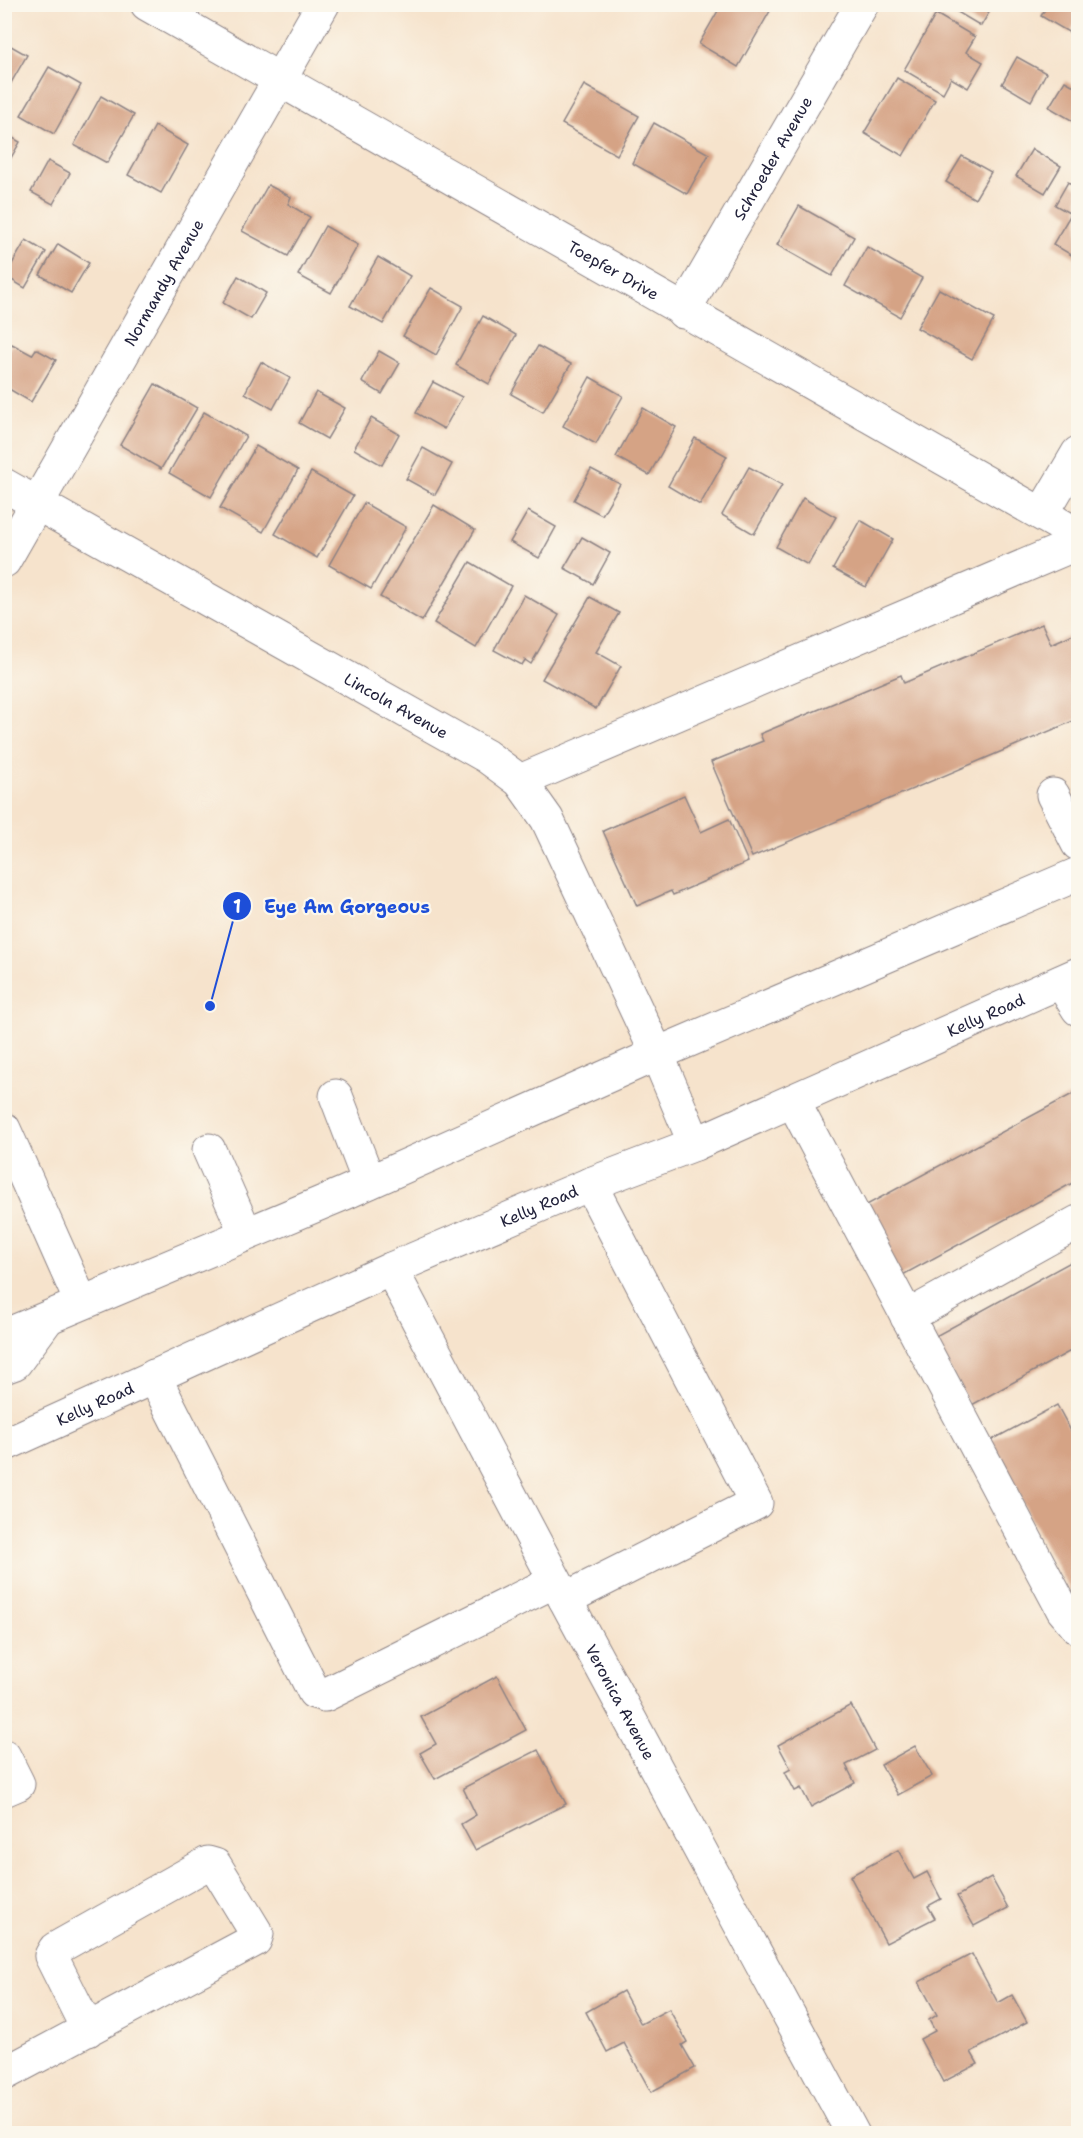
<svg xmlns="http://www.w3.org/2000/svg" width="1083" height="2138" viewBox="0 0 1083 2138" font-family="'Shantell Sans',sans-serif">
	<rect width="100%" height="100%" fill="#fbf7ec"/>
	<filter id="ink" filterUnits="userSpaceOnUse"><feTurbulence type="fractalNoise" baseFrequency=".0167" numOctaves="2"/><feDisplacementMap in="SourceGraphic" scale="12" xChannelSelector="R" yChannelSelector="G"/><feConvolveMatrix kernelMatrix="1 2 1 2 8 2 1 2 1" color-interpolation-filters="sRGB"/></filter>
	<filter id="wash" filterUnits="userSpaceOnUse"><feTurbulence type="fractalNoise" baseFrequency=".008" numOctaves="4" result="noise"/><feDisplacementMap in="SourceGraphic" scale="24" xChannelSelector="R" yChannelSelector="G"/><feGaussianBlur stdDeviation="1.35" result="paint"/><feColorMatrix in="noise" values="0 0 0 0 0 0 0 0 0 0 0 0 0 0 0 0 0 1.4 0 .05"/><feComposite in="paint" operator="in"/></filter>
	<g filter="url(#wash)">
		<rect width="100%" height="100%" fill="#f6e3cc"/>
		<g id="blocks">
			<g fill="#d5a385">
				<polygon points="722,4 759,4 770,11 738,67 699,44"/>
				<polygon points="944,4 994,4 981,26"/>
				<polygon points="1048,4 1078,4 1078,19 1070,33 1041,16"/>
				<polygon points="936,14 975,37 966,52 983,62 968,88 951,78 943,93 904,70"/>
				<polygon points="4,42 27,55 4,95"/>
				<polygon points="1017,57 1046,73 1031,101 1002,84"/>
				<polygon points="49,67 81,85 54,134 21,115"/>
				<polygon points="897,78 935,100 903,156 864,133"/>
				<polygon points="1065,81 1078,88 1078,124 1049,107"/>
				<polygon points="584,85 639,116 617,155 562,124"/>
				<polygon points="101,96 134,115 107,163 74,145"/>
				<polygon points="654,123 709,154 687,194 632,163"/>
				<polygon points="155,126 188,145 161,193 128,175"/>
				<polygon points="4,133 20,142 4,170"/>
				<polygon points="1032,149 1061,166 1045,193 1016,176"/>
				<polygon points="962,156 991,172 975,199 946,182"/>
				<polygon points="48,161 70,173 53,204 31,192"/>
				<polygon points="1068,182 1078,188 1078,259 1053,244 1071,214 1055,205"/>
				<polygon points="268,185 291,197 288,204 310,217 288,256 242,231"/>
				<polygon points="799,206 854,237 832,276 777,245"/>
				<polygon points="325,226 358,245 331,293 298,275"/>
				<polygon points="26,240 46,252 25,288 5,276"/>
				<polygon points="58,244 89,263 71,293 40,275"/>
				<polygon points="867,247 922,278 900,317 845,286"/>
				<polygon points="378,257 410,276 383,324 350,306"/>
				<polygon points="238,276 266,293 251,319 223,303"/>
				<polygon points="431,288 463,306 436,355 403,336"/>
				<polygon points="939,289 994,319 972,359 917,328"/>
				<polygon points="483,316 516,335 489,384 456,365"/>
				<polygon points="12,344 32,355 36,349 56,360 31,402 4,386 4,357"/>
				<polygon points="538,346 571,364 543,412 511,394"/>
				<polygon points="379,351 400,363 382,394 362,382"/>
				<polygon points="261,362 290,378 273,409 245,393"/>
				<polygon points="590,377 623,396 596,444 563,426"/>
				<polygon points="433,382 462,397 444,429 416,413"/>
				<polygon points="155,384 197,408 161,469 120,445"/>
				<polygon points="316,392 345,408 327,439 299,423"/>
				<polygon points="643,408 676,427 649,475 616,457"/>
				<polygon points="204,412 246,436 211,497 169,473"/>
				<polygon points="371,418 399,434 382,465 354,449"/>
				<polygon points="695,438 727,456 700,505 668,486"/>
				<polygon points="256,446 298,470 263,532 220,508"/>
				<polygon points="423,448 452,464 435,495 406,479"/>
				<polygon points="749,467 782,485 754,534 722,515"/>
				<polygon points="591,469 620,484 602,515 574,500"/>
				<polygon points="311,472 353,496 317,558 275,534"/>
				<polygon points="803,498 836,517 808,565 776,547"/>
				<polygon points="364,503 406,527 371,589 329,565"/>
				<polygon points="434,505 475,530 422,621 380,597"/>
				<polygon points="528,511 556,527 539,558 510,542"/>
				<polygon points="860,520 893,539 866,587 833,569"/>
				<polygon points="582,537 610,553 593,584 564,568"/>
				<polygon points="470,562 511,586 476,648 434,623"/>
				<polygon points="524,595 559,615 531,664 525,660 522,665 494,650"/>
				<polygon points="590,597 619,613 596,652 621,666 596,709 542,679"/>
				<polygon points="1042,624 1051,644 1078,632 1078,719 752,857 711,762 763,741 760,734 901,675 904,683"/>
				<polygon points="684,795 701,832 729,819 748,862 673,895 671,891 637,906 603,831"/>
				<polygon points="1078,1091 1078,1180 899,1277 861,1208"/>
				<polygon points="1078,1258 1078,1347 970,1406 932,1338"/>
				<polygon points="1057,1405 1078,1444 1078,1606 990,1441"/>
				<polygon points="497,1676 526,1730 435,1779 420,1753 436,1744 421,1717"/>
				<polygon points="851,1705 875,1750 846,1765 855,1783 811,1807 801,1788 795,1791 785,1772 791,1769 778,1745"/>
				<polygon points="915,1746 932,1776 898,1795 881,1765"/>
				<polygon points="538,1750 566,1804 475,1850 461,1824 476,1815 463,1788"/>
				<polygon points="898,1850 914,1879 927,1872 941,1899 928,1906 935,1918 886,1943 850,1876"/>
				<polygon points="991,1877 1008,1908 974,1926 957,1896"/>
				<polygon points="972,1954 998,2003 1012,1995 1027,2022 971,2052 978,2064 943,2082 920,2039 935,2031 929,2020 937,2015 919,1982"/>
				<polygon points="623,1991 641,2024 669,2009 687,2042 682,2045 695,2068 651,2092 624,2043 607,2052 586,2012"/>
			</g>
		</g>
	</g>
	<g filter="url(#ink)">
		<use href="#blocks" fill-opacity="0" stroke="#8c8284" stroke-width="1.5"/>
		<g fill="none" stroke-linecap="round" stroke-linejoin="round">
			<g stroke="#8c8284" stroke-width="35">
				<g id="minor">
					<path id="s1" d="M147,4L1078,535"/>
					<path id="s2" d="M683,312L862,4"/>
					<path id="s3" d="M4,485L486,756L520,781L547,819L657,1054L695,1144"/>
					<polyline points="1042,514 1078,453"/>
					<path id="s4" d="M4,561L323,4"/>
					<polyline points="520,781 1078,543"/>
					<polyline points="1053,795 1078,844"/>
					<polyline points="1061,982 1078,1009"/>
					<polyline points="336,1096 369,1182"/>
					<polyline points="793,1101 1063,1610 1078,1628"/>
					<polyline points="4,1129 81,1302"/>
					<polyline points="209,1150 246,1234"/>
					<path id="s5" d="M391,1269L565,1599L853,2134"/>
					<polyline points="907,1317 1078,1222"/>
					<polyline points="4,1336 345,1193 657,1054 1078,874"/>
					<polyline points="4,1367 15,1363 48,1318"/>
					<polyline points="154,1376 314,1692 325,1695 555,1581"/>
					<path id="s6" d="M4,1445L391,1269L590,1184L695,1144L1078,974"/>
					<polyline points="565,1599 756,1503 590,1184"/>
					<polyline points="4,1756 18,1784 4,1790"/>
					<polyline points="4,2074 255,1940 257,1934 215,1865 208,1863 55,1949 51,1956 88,2030"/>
				</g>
			</g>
			<use href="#minor" stroke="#fff" stroke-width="33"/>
		</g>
	</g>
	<g text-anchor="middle" stroke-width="4.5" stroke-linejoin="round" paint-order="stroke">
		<g font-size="16" fill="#22223b" stroke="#fbf7ec">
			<text dy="6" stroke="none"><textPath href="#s2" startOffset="178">Schroeder Avenue</textPath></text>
			<text dy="6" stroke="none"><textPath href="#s1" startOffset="537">Toepfer Drive</textPath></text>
			<text dy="6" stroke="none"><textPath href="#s4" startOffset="321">Normandy Avenue</textPath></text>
			<text dy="6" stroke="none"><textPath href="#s3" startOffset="450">Lincoln Avenue</textPath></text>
			<text dy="6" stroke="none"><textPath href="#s6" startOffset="1072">Kelly Road</textPath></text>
			<text dy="6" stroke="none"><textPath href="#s6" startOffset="586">Kelly Road</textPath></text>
			<text dy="6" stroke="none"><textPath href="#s6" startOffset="100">Kelly Road</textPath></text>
			<text dy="6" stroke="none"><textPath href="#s5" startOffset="490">Veronica Avenue</textPath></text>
		</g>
	</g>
	<path fill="none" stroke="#1d4ed8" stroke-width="2" d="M210 1006L237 906"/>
	<g fill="#1d4ed8" stroke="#fbf7ec" stroke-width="2">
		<circle cx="210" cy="1006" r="6"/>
		<circle cx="237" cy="906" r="15"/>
	</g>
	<g font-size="18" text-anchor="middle" font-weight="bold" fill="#fff">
		<text x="237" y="913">1</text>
	</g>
	<g font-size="18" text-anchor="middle" font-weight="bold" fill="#1d4ed8" stroke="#fbf7ec" stroke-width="4.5" stroke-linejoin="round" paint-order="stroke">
		<text x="347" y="913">Eye Am Gorgeous</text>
	</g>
	<rect width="1083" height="2138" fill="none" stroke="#fbf7ec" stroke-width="24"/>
</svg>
